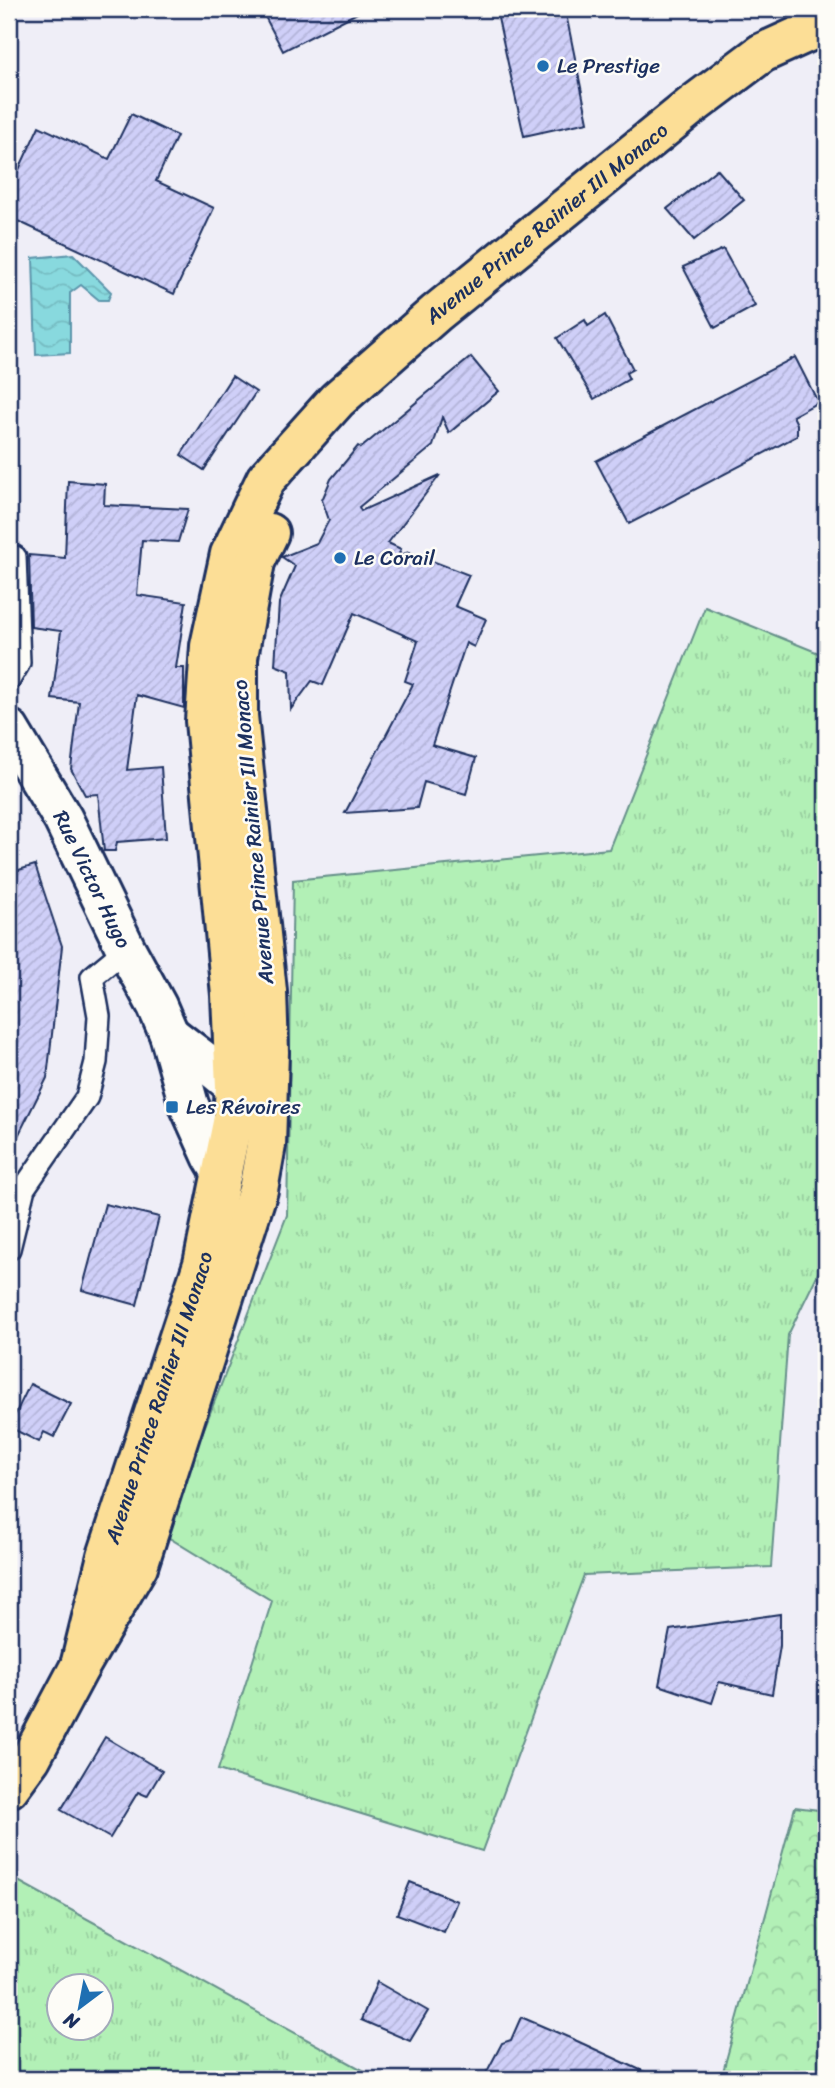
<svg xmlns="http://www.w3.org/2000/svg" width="835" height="2088" viewBox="0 0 835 2088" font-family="Sriracha,sans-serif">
	<defs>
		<pattern id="forest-crowns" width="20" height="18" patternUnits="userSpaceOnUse" patternTransform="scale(1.75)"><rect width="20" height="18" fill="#b2f0b6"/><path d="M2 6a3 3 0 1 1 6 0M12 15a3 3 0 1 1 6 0" fill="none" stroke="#98ce9f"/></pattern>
		<pattern id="park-tufts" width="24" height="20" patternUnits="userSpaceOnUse" patternTransform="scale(1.75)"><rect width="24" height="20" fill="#b2f0b6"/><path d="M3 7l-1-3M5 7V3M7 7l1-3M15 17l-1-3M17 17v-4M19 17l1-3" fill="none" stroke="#98ce9f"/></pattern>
		<pattern id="water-waves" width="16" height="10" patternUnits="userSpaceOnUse" patternTransform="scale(1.75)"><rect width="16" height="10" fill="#88d9de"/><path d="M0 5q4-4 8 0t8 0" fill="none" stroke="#75bbc1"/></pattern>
		<pattern id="building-hatch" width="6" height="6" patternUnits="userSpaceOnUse" patternTransform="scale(1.75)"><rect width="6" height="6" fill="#cfcff8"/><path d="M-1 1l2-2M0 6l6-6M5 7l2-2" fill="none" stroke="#b1b2d7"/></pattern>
	</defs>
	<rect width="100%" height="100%" fill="#efeef7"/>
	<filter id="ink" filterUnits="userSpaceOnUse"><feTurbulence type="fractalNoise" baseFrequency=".0143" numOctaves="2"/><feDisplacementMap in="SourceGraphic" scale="14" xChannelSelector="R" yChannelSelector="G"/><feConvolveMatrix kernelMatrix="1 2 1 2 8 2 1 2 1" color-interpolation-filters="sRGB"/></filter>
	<g filter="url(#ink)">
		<polygon fill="url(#forest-crowns)" stroke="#66908a" stroke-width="2" points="795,1807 826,1811 826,2079 721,2079"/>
		<g fill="url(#park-tufts)" stroke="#66908a" stroke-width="2" fill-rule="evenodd">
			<polygon points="705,607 826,656 826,1257 788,1335 771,1567 584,1575 482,1851 218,1770 272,1601 163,1534 287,1215 293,880 609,849"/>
			<path d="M9,1876L379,2079H9ZM60,1986H102V2028H60Z"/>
		</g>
		<polygon fill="url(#water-waves)" stroke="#5c95ab" stroke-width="2" points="73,254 111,292 108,300 99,300 81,285 70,293 70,353 36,355 33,258"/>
		<g fill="url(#building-hatch)" stroke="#1b2f5e" stroke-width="2">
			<polygon points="261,9 365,9 283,51"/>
			<polygon points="496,9 565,9 588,122 524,136"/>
			<polygon points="131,114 177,136 156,181 214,208 174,294 9,217 9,191 39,126 109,159"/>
			<polygon points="717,169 744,200 694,240 667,209"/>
			<polygon points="723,249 755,306 715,328 683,267"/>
			<polygon points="605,315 633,369 626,373 629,379 594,399 557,338 585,320 588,326"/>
			<polygon points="471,357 499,391 449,433 442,417 433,446 359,507 361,511 440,475 388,543 401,549 398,556 409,552 469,575 455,606 486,619 474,647 466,643 432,745 476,758 466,794 424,782 417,808 345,813 413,684 405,681 418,641 354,613 323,685 312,681 291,709 290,671 275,665 279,603 295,566 282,557 317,543 329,520 322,500 331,479 358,446 361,448"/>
			<polygon points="795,357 818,402 793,416 797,424 797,436 629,524 596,461"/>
			<polygon points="232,376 256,392 204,470 181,455"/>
			<polygon points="68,481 105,484 104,505 188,509 178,542 142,540 137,595 186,602 176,668 184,668 184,708 137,695 127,770 161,767 166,838 117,842 115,851 104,851 98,794 85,795 71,769 79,702 52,699 61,631 31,627 29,555 65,558"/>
			<polygon points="35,865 62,946 47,1078 9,1154 9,986 13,946 9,932 9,873"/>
			<polygon points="105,1204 159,1217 137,1305 82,1290"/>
			<polygon points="30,1384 71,1404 54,1437 44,1432 39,1442 9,1427"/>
			<polygon points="780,1614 780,1646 772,1694 719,1682 712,1703 659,1685 670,1630"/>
			<polygon points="105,1737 162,1771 147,1796 138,1792 110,1838 61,1810"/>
			<polygon points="410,1882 457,1901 444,1932 397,1914"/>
			<polygon points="377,1982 428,2011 410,2041 361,2020"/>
			<polygon points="521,2017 577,2041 660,2079 483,2079 502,2043 511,2040"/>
		</g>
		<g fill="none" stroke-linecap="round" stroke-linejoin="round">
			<g stroke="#1b2f5e" stroke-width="26">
				<g id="service">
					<polyline points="9,680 19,663 15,557"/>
					<polyline points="9,1249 24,1188 87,1097 96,1062 99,1016 92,977 126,949"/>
				</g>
			</g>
			<g stroke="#1b2f5e" stroke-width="44">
				<g id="minor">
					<path id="s1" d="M9,729L63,819L126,949L157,1006L169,1034L189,1105L212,1156L222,1173"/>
					<path d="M169,1034C187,1049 243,1087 250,1106"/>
				</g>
			</g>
			<g stroke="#1b2f5e" stroke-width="44">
				<g id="primary">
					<path id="s2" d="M80,1666L107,1556L203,1264L233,1118L235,1087L231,995L205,721L210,646L230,554L266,479L337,400L436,313L690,107L762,53L826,24"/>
					<polyline points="9,1788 31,1758 80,1666 138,1566 258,1190 266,1145 269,1052 267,991 238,716 238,657 255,562 269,533"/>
				</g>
			</g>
			<use href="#service" stroke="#fdfcf7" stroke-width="21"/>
			<use href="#minor" stroke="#fdfcf7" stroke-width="38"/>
			<use href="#primary" stroke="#fcde96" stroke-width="38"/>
		</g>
	</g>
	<g fill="#1f6fb2" stroke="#fdfcf7" stroke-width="2.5">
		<circle cx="543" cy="66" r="7"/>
		<circle cx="340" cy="558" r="7"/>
		<rect x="165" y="1100" width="14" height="14" rx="3.5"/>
	</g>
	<g text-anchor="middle" stroke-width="5" stroke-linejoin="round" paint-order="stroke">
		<g font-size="21" fill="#1b2f5e" stroke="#fdfcf7" text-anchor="start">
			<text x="557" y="73">Le Prestige</text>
			<text x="354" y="565">Le Corail</text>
			<text x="186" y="1114">Les Révoires</text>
		</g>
		<g font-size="21" fill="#1b2f5e" stroke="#fdfcf7">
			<text dy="7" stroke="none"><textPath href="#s2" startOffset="1601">Avenue Prince Rainier III Monaco</textPath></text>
			<text transform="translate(253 832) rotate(-95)" y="7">Avenue Prince Rainier III Monaco</text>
			<text dy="7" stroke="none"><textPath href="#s1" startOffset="172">Rue Victor Hugo</textPath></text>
			<text dy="7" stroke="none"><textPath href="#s2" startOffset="280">Avenue Prince Rainier III Monaco</textPath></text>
		</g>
	</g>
	<rect width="835" height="2088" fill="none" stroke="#fdfcf7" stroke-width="35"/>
	<rect x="18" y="18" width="800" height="2053" fill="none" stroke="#1b2f5e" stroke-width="2.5" filter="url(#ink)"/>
	<g transform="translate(80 2007) rotate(212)"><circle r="33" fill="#fdfcf7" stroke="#a3aaba" stroke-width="2"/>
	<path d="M0-5L12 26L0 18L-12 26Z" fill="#1f6fb2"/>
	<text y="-10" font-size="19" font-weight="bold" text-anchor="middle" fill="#1b2f5e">N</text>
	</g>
</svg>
